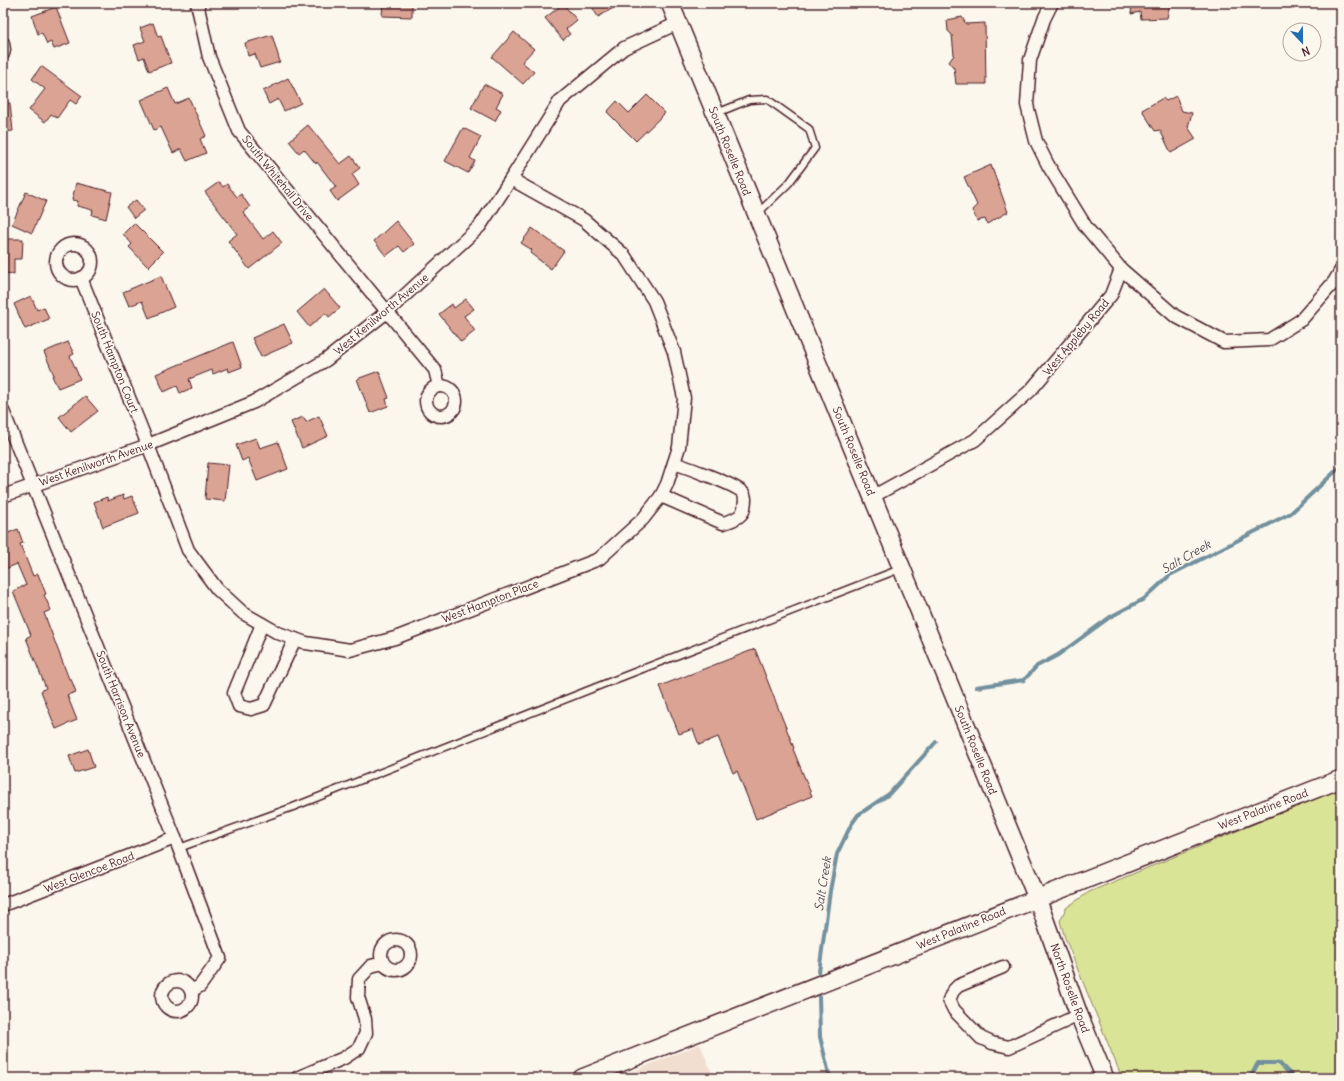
<svg xmlns="http://www.w3.org/2000/svg" width="1344" height="1081" viewBox="0 0 1344 1081" font-family="Delius,sans-serif">
	<rect width="100%" height="100%" fill="#fbf7ec"/>
	<filter id="ink" filterUnits="userSpaceOnUse"><feTurbulence type="fractalNoise" baseFrequency=".025" numOctaves="2"/><feDisplacementMap in="SourceGraphic" scale="8" xChannelSelector="R" yChannelSelector="G"/><feConvolveMatrix kernelMatrix="1 2 1 2 8 2 1 2 1" color-interpolation-filters="sRGB"/></filter>
	<g filter="url(#ink)">
		<polygon fill="#f1ded1" points="700,1044 714,1078 616,1078"/>
		<polygon fill="#d9e496" stroke="#928260" points="1341,788 1341,1078 1122,1078 1065,938 1060,921 1066,908 1089,892"/>
		<g fill="none" stroke-linecap="round" stroke-linejoin="round">
			<g stroke="#72909d" stroke-width="4">
				<polyline points="976,687 1024,680 1037,666 1058,655 1110,617 1144,599 1170,575 1291,513 1341,466"/>
				<polyline points="819,972 830,891 837,854 851,825 858,815 889,794 936,742"/>
				<polyline points="819,996 820,1037 830,1078"/>
				<polyline points="1250,1078 1258,1063 1279,1063 1294,1078"/>
			</g>
		</g>
		<g fill="#daa393" stroke="#4a1f2b">
			<polygon points="383,3 412,3 412,17 382,16"/>
			<polygon points="590,3 622,3 598,17"/>
			<polygon points="1132,3 1170,3 1167,18 1141,19 1140,12 1131,14"/>
			<polygon points="563,4 577,20 566,29 570,34 563,40 545,18"/>
			<polygon points="56,7 70,43 54,49 51,42 47,44 42,33 38,34 32,16"/>
			<polygon points="962,17 966,24 985,23 986,84 956,84 954,68 949,62 954,55 952,35 948,31 947,20"/>
			<polygon points="153,23 158,37 161,36 171,63 149,71 144,57 139,59 134,45 145,41 140,28"/>
			<polygon points="514,32 534,49 522,62 534,72 523,84 492,57"/>
			<polygon points="272,35 280,62 260,68 255,54 248,56 245,43"/>
			<polygon points="41,66 82,96 76,104 70,100 57,118 51,114 45,122 29,110 45,89 32,79"/>
			<polygon points="288,78 301,103 284,111 278,99 269,104 263,91"/>
			<polygon points="484,84 503,94 496,107 501,110 495,121 471,108"/>
			<polygon points="168,88 175,104 189,98 206,136 200,139 206,153 187,161 181,149 173,153 161,127 154,130 141,100"/>
			<polygon points="647,95 665,113 636,141 607,112 617,101 629,113"/>
			<polygon points="1176,96 1182,111 1192,113 1188,127 1196,139 1171,153 1160,130 1155,131 1142,110 1163,98 1166,101"/>
			<polygon points="3,103 10,103 13,131 3,132"/>
			<polygon points="308,125 340,164 351,156 360,168 352,174 359,185 337,201 330,191 336,187 317,162 316,164 304,149 299,153 289,141"/>
			<polygon points="463,128 481,137 470,158 475,161 468,173 445,161"/>
			<polygon points="991,165 1008,212 987,224 985,219 977,221 972,210 977,205 964,177"/>
			<polygon points="219,182 223,187 227,184 237,197 241,194 250,207 243,212 263,239 273,231 282,243 249,269 228,241 237,234 205,192"/>
			<polygon points="76,183 112,192 106,219 92,215 93,210 77,206 78,201 72,200"/>
			<polygon points="26,192 46,201 32,233 12,224"/>
			<polygon points="136,200 144,210 134,218 126,207"/>
			<polygon points="396,221 414,244 404,252 399,246 386,256 374,241"/>
			<polygon points="134,223 163,252 148,267 129,247 132,244 123,234"/>
			<polygon points="532,228 564,251 551,269 530,253 532,250 521,243"/>
			<polygon points="3,239 23,239 22,259 14,259 14,274 3,273"/>
			<polygon points="161,276 174,307 149,318 142,301 129,306 123,292"/>
			<polygon points="324,289 340,308 329,317 326,313 309,327 297,312"/>
			<polygon points="31,296 37,310 44,307 49,319 25,329 14,304"/>
			<polygon points="466,299 474,309 464,316 475,331 461,342 439,314 452,304 454,308"/>
			<polygon points="284,324 293,343 261,357 252,338"/>
			<polygon points="68,342 74,354 70,356 80,379 58,388 52,376 54,375 44,352"/>
			<polygon points="233,342 242,367 229,372 228,368 213,374 212,370 189,379 192,388 180,393 177,386 164,392 156,374"/>
			<polygon points="379,371 389,398 386,399 388,406 370,413 357,379"/>
			<polygon points="85,396 98,411 71,432 59,417"/>
			<polygon points="319,416 328,436 302,448 291,422 303,417 306,422"/>
			<polygon points="256,438 260,448 278,442 288,469 257,481 248,458 242,461 236,445"/>
			<polygon points="208,463 229,465 225,501 205,499"/>
			<polygon points="123,495 124,499 132,496 139,513 103,527 94,502 107,497 108,501"/>
			<polygon points="18,529 23,543 20,544 33,576 38,574 46,594 44,595 51,610 44,613 69,679 71,679 76,692 67,695 77,720 56,729 41,691 46,688 26,638 31,635 13,591 26,585 17,564 3,570 3,535"/>
			<polygon points="755,649 794,748 793,749 812,796 756,819 737,771 733,773 718,737 699,745 693,729 679,734 660,686"/>
			<polygon points="88,749 94,767 75,773 69,756"/>
		</g>
		<g fill="none" stroke-linecap="round" stroke-linejoin="round">
			<g stroke="#4a1f2b" stroke-width="9">
				<g id="service">
					<polyline points="717,113 749,100 767,99 809,129 815,148 789,183 758,213"/>
					<polyline points="179,848 293,807 614,680 900,569"/>
				</g>
			</g>
			<g stroke="#4a1f2b" stroke-width="15">
				<g id="minor">
					<polyline points="197,3 209,57 239,131 435,370 439,386"/>
					<polyline points="3,43 4,50 3,54"/>
					<circle cx="74" cy="262" r="18"/>
					<polyline points="1121,269 1175,316 1224,342 1269,340 1301,320 1334,282 1341,270"/>
					<polyline points="81,278 148,445 188,550 217,589 243,613 278,633 306,643 350,650 395,638 599,559 643,519 661,496 667,484 679,447 684,398 674,352 654,301 624,255 584,220 511,179"/>
					<circle cx="441" cy="401" r="15"/>
					<polyline points="3,411 175,838 220,958 200,986 191,991"/>
					<polyline points="3,496 148,445 254,402 326,360 388,311 480,226 511,179 560,101 624,48 678,23"/>
					<path d="M661,496L723,523C731,521 743,517 744,508C745,502 746,497 743,493C737,485 686,467 674,463"/>
					<polyline points="872,497 975,440 1031,390 1111,295 1121,269 1086,227 1048,165 1036,141 1027,105 1030,60 1044,19 1052,3"/>
					<polyline points="262,624 234,693 239,706 251,709 264,705 295,639"/>
					<polyline points="3,905 175,838"/>
					<circle cx="396" cy="955" r="15"/>
					<polyline points="1003,967 958,986 953,991 949,1000 954,1010 981,1038 992,1043 1009,1047 1079,1015"/>
					<circle cx="177" cy="996" r="15"/>
					<polyline points="297,1078 344,1058 359,1048 366,1033 365,1019 358,997 359,979 371,966 383,963"/>
				</g>
			</g>
			<g stroke="#4a1f2b" stroke-width="20">
				<g id="secondary">
					<polyline points="670,3 1037,898 1079,1015 1105,1078"/>
					<polyline points="582,1078 1341,779"/>
				</g>
			</g>
			<use href="#service" stroke="#fbf7ec" stroke-width="6"/>
			<use href="#minor" stroke="#fbf7ec" stroke-width="12"/>
			<use href="#secondary" stroke="#fbf7ec" stroke-width="17"/>
		</g>
	</g>
	<g text-anchor="middle" stroke-width="3.5" stroke-linejoin="round" paint-order="stroke">
		<g font-size="11" fill="#4a1f2b" stroke="#fbf7ec">
			<text transform="translate(730 151) rotate(68)" y="4">South Roselle Road</text>
			<text transform="translate(278 178) rotate(51)" y="4">South Whitehall Drive</text>
			<text transform="translate(381 314) rotate(-40)" y="4">West Kenilworth Avenue</text>
			<text transform="translate(1076 337) rotate(-50)" y="4">West Appleby Road</text>
			<text transform="translate(115 362) rotate(68)" y="4">South Hampton Court</text>
			<text transform="translate(854 451) rotate(68)" y="4">South Roselle Road</text>
			<text transform="translate(96 463) rotate(-19)" y="4">West Kenilworth Avenue</text>
			<text transform="translate(490 601) rotate(-21)" y="4">West Hampton Place</text>
			<text transform="translate(121 704) rotate(68)" y="4">South Harrison Avenue</text>
			<text transform="translate(976 750) rotate(68)" y="4">South Roselle Road</text>
			<text transform="translate(1263 809) rotate(-21)" y="4">West Palatine Road</text>
			<text transform="translate(89 872) rotate(-21)" y="4">West Glencoe Road</text>
			<text transform="translate(961 928) rotate(-22)" y="4">West Palatine Road</text>
			<text transform="translate(1070 988) rotate(70)" y="4">North Roselle Road</text>
		</g>
		<g font-size="12" font-style="italic" fill="#5a4e5a" stroke="#fbf7ec">
			<text transform="translate(1186 557) rotate(-30)" y="4">Salt Creek</text>
			<text transform="translate(823 884) rotate(-81)" y="4">Salt Creek</text>
		</g>
	</g>
	<rect width="1344" height="1081" fill="none" stroke="#fbf7ec" stroke-width="16"/>
	<rect x="8" y="8" width="1328" height="1065" fill="none" stroke="#4a1f2b" stroke-width="1.5" filter="url(#ink)"/>
	<g transform="translate(1302 42) rotate(158)"><circle r="19" fill="#fbf7ec" stroke="#b4a19f"/>
	<path d="M0-3L7 15L0 10L-7 15Z" fill="#1f6fb2"/>
	<text y="-6" font-size="11" font-weight="bold" text-anchor="middle" fill="#4a1f2b">N</text>
	</g>
</svg>
